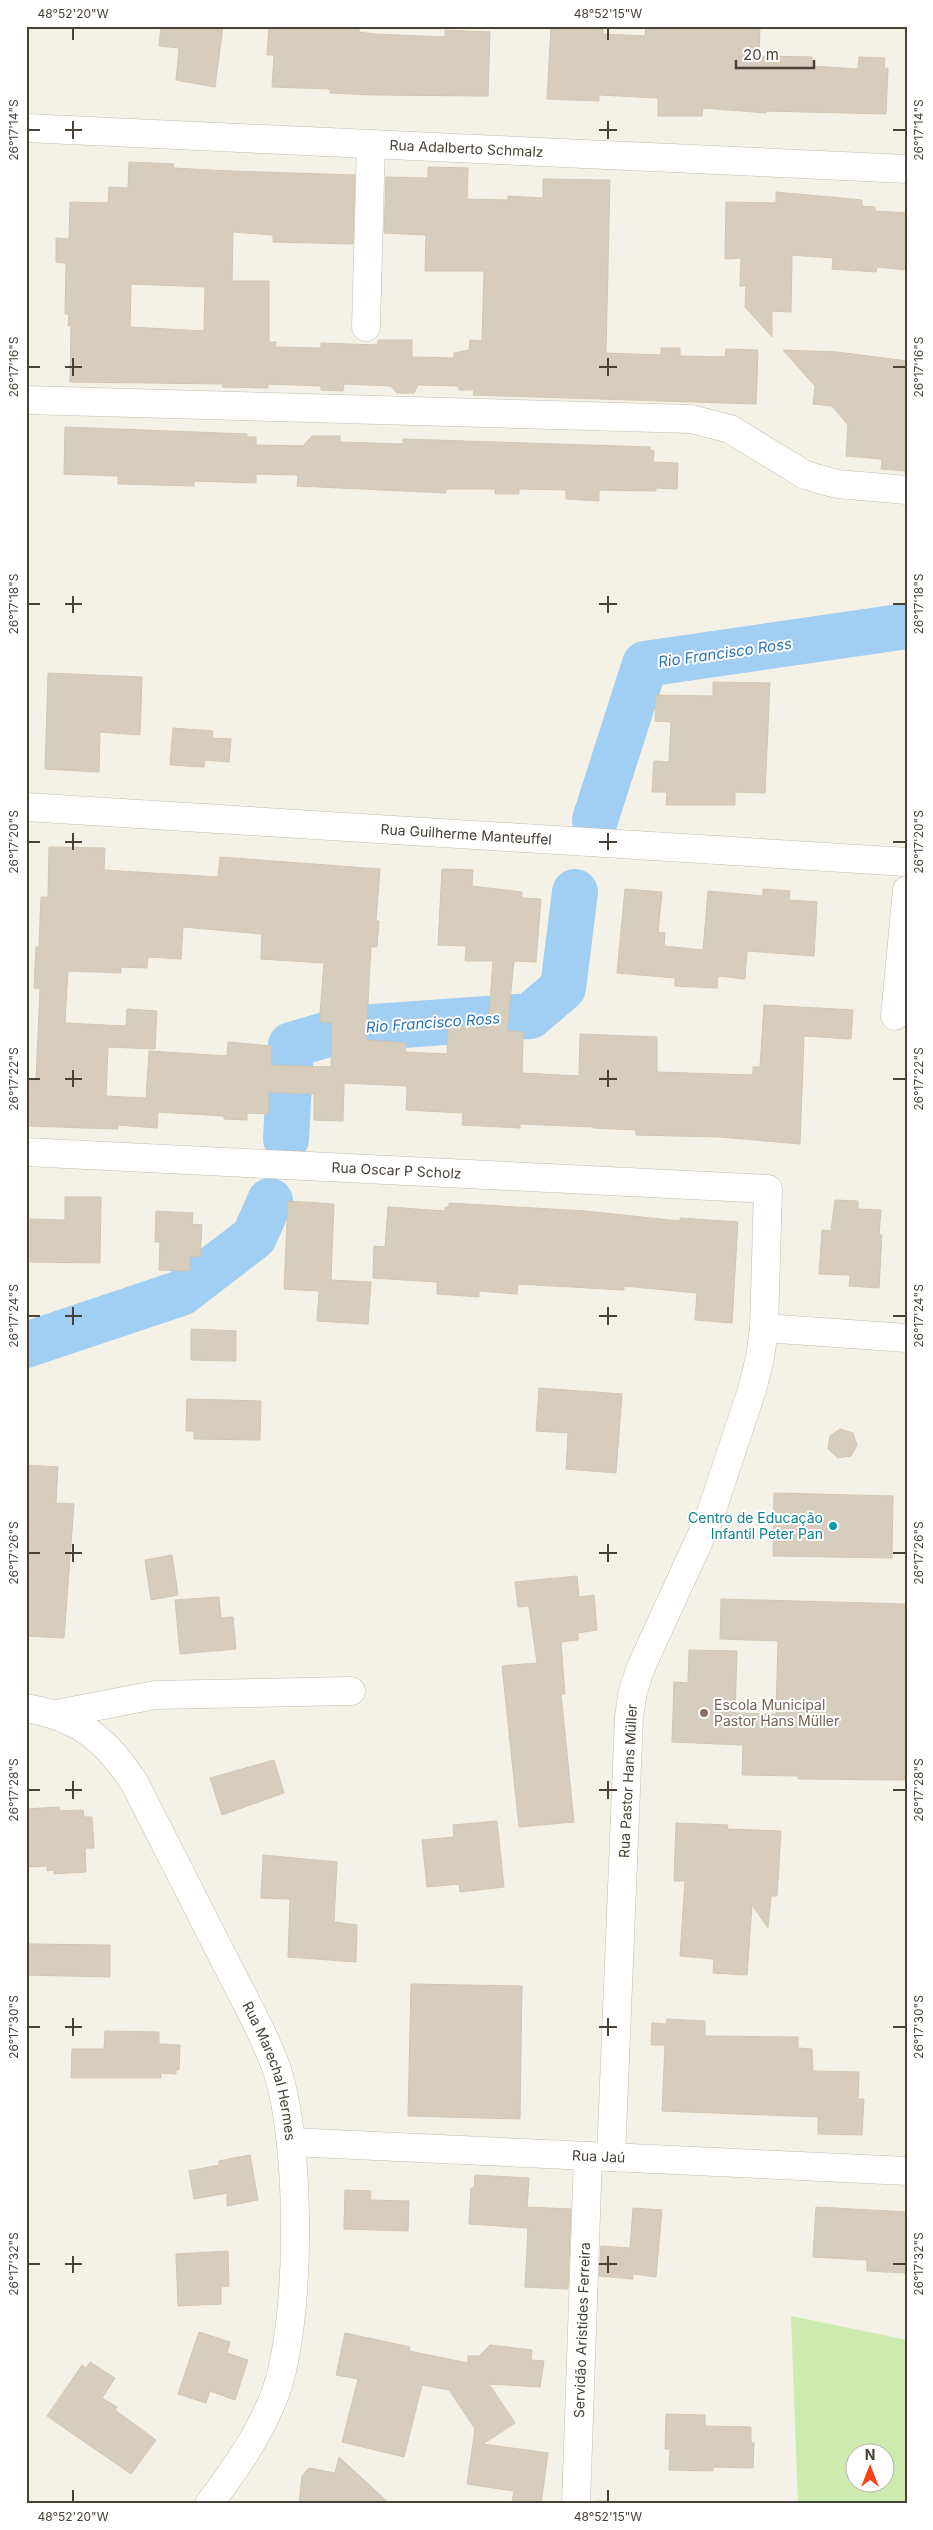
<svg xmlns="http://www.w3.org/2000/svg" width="933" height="2530" viewBox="0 0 933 2530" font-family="Inter,sans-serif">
	<rect width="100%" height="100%" fill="#f4f1e7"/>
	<g fill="#cdeaaf" fill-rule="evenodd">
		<path d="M791,2316L907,2340V2504H798ZM856,2452H886V2482H856Z"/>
		<polygon points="595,2500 692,2504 595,2504"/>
	</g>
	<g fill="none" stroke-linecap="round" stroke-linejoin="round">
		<g stroke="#a1cef3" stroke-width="46">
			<polyline points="595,820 645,664 907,626"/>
			<polyline points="286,1139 291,1045 346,1029 530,1016 563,988 575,892"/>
			<polyline points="26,1345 181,1293 254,1237 270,1201"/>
		</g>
	</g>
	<g fill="#d7cdbc" stroke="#d2c6af" fill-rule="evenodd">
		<polygon points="161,26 223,26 215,87 176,80 179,48 159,46"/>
		<polygon points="269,26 359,26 359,32 374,34 445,37 445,30 490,32 488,96 373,95 330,93 330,89 272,87 274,55 267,55"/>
		<polygon points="551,26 603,26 603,34 645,36 646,26 760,26 759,56 812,57 812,66 858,69 859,57 885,58 884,69 888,68 886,114 766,111 766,113 703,108 702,116 658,116 658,98 599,95 599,101 547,99"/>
		<path d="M129,162L174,164L173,168L231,171L355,175L353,244L273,242V235L233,232L232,281H269V342H276L275,347L321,348V343L378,345V340H412V357L454,358V353L469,350L470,340L482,341L484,271H425L426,235L384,233L386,177L428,178V167L468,168L467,199L508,200V196L543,198V179L610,180L606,353L661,355V348H680V356L725,357L726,349L758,350L756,404L473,395L474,390H459V386L418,385L414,393H397L391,386L344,384L343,391L321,390V386L268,384V388L222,387L223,384L70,382L71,326H68L69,314H65L66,263L56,262V238L69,239L70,202L108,203L109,187L128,188ZM131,284L205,287L204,331L130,327Z"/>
		<polygon points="776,192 862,200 862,206 875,207 875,211 907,213 907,270 877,267 876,272 832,269 833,258 792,255 791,312 772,311 772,337 745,307 746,286 740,286 741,258 725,259 726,202 776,203"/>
		<polygon points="783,350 837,352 907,361 907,471 881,469 882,459 846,456 848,425 832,406 813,404 815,386"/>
		<polygon points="65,427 247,434 247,437 256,437 256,445 303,446 312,436 340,436 340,442 403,444 403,439 650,447 650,450 654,451 653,462 678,463 677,489 656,488 656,491 599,490 599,501 566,499 566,490 519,489 519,494 495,494 495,489 446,489 446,493 297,486 298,475 256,474 256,483 194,481 194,486 118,484 118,476 64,474"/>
		<polygon points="48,673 142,677 140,735 100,732 99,772 45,769"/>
		<polygon points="713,682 770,683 765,793 735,792 735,805 666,805 667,792 652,792 654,761 669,762 671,722 655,721 656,695 713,696"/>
		<polygon points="173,728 213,731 212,738 231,739 229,762 205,760 204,767 170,765"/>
		<path d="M49,847L105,848L104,870L218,877L220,857L380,869L376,921H379L377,947H371L366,1040L406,1043L405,1052L447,1054L448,1026L488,1028L493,961H465L466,946L438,945L442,869L473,870L472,886L522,892V898L541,899L536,962L514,961L507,1031L523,1032L522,1073L579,1076L580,1034L657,1037V1072L753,1075V1067H760L764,1005L853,1010L851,1039L804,1036L800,1144L720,1137L636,1135V1130L593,1128V1127L520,1124V1128L462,1125L463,1113L406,1110L407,1086L344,1083L343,1121L314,1120V1094L269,1092L268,1114L247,1113V1120L224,1119V1116L158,1112L157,1128L118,1125V1129L26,1126L28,1080H36L40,989L34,988L36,947H39L41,897H48ZM183,927L262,934L261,959L324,963L320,1014L321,1022L332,1023L331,1067L271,1065L272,1046L228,1042L227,1056L149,1051L146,1098L106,1096L108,1047L155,1049L157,1011L127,1009L126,1026L65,1023L68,971L121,973V967L147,968L148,957L181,959Z"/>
		<polygon points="625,889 662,892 658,932 665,933 664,946 703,950 708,891 763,896 763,889 790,891 789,900 817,902 814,956 747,951 745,979 718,976 717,988 675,986 675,978 617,973"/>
		<polygon points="65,1197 101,1197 100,1263 30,1262 30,1219 65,1220"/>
		<polygon points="835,1200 858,1201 858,1209 881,1210 879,1235 882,1235 879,1288 849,1286 850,1275 819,1274 822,1230 831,1231"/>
		<polygon points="288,1201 334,1204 331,1280 371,1282 368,1324 317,1321 319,1291 284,1289"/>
		<polygon points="449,1203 585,1211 680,1221 680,1218 738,1222 732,1323 695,1320 697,1293 624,1286 624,1290 518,1284 517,1294 479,1291 479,1297 437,1294 437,1282 373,1278 374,1246 385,1247 388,1207 445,1211 445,1207 449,1207"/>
		<polygon points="156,1211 193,1213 192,1224 202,1225 200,1257 190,1256 190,1271 159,1270 160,1242 155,1242"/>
		<polygon points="191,1329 236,1331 236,1361 191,1360"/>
		<polygon points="539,1388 622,1394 616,1473 566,1469 568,1433 536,1431"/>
		<polygon points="187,1399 261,1401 260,1440 194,1439 194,1431 186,1431"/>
		<polygon points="840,1429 853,1433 857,1445 851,1456 838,1458 828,1449 830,1436"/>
		<polygon points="26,1465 58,1467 56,1503 74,1504 64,1638 26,1636"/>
		<polygon points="774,1493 893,1496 892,1558 773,1556"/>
		<polygon points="172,1555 178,1595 151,1600 145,1560"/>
		<polygon points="577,1576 579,1597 594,1595 597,1630 578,1633 578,1640 561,1642 565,1694 561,1694 574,1822 519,1827 502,1666 537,1663 529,1606 518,1607 515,1582"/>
		<polygon points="219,1597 221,1618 233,1617 236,1649 180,1654 175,1600"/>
		<polygon points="721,1599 907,1604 907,1780 798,1779 798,1776 742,1775 743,1745 672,1742 674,1682 688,1683 689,1650 737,1651 735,1713 776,1714 778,1641 720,1639"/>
		<polygon points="274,1760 284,1793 222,1815 210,1778"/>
		<polygon points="59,1807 60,1811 83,1810 84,1817 92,1817 94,1848 85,1848 86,1872 54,1874 54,1870 47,1871 47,1866 26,1867 26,1809"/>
		<polygon points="497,1821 504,1887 460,1892 459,1884 427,1887 422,1840 454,1837 453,1825"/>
		<polygon points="676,1823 728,1825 727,1829 781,1831 777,1896 771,1896 768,1928 752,1905 747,1975 713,1973 714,1959 680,1956 685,1881 674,1881"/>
		<polygon points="263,1855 337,1862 334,1922 357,1925 356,1962 288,1957 290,1899 261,1898"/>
		<polygon points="26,1944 110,1945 110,1977 26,1975"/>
		<polygon points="411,1984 522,1986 520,2119 408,2116"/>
		<polygon points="667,2019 705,2021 705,2036 798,2037 798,2048 812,2049 813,2071 859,2072 858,2099 864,2099 862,2135 818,2134 818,2117 662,2111 665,2045 651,2045 652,2023 666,2024"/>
		<polygon points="105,2031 159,2032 159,2044 180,2045 179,2070 176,2070 176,2074 161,2073 161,2078 71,2078 72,2049 104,2049"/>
		<polygon points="250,2155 258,2200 227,2206 227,2193 194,2199 189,2171 219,2165 219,2161"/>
		<polygon points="475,2175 529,2178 527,2207 571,2209 568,2289 525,2287 528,2228 469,2224 471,2188 474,2188"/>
		<polygon points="345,2190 371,2191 370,2200 409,2201 408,2231 344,2229"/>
		<polygon points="816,2207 907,2212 907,2273 867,2271 867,2260 813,2257"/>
		<polygon points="633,2208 662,2210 656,2277 633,2274 633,2279 599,2276 601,2246 630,2248"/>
		<polygon points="228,2251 229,2286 221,2287 221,2304 178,2306 176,2254"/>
		<polygon points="199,2332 230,2342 227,2353 248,2360 235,2400 210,2391 206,2403 178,2394"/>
		<polygon points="345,2333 410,2347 409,2351 468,2363 468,2356 479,2356 490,2345 532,2350 531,2360 544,2361 540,2387 489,2384 515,2423 483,2444 548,2453 541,2504 512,2502 514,2491 467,2484 475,2429 449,2390 422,2385 404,2457 342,2442 358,2379 336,2375"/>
		<polygon points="90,2362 115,2378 102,2398 117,2407 115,2410 156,2440 131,2474 47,2416 82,2365 86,2368"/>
		<polygon points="666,2414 705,2415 705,2426 751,2427 751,2443 754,2443 753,2468 713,2467 713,2471 669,2470 670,2449 665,2449"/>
		<polygon points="339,2457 390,2504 299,2504 302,2476 309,2468 335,2473"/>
	</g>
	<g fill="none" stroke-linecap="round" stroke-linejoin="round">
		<g stroke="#c3bcac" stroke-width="29">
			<g id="minor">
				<path id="s1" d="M26,128L907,169"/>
				<polyline points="366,327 371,144"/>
				<polyline points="26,400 691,419 730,429 805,475 837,484 907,490"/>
				<path id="s2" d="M26,807L907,862"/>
				<polyline points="895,1016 907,890"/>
				<path id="s3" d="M26,1152L768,1189L764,1328L760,1358L752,1390L709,1519L641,1667L633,1691L629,1717L611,2157"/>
				<polyline points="764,1328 907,1338"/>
				<polyline points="57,1714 155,1695 351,1691"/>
				<path id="s4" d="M291,2142L907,2171"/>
				<path id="s5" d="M576,2504L588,2156"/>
			</g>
		</g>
		<g stroke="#c3bcac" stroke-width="29">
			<g id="tertiary">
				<path id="s6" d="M26,1708C79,1717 107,1740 135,1784C165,1843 195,1902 225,1961C243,1997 264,2033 277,2070C301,2143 302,2321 275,2394C260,2434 235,2470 209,2504"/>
			</g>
		</g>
		<use href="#minor" stroke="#fff" stroke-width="28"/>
		<use href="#tertiary" stroke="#fff" stroke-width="28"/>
	</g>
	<path fill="none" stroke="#484236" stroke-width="2" d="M73,28V40M608,28V40M73,121V139M608,121V139M28,130H40M65,130H82M599,130H617M893,130H906M73,358V376M608,358V376M28,367H40M65,367H82M599,367H617M893,367H906M73,596V613M608,596V613M28,604H40M65,604H82M599,604H617M893,604H906M73,833V850M608,833V850M28,842H40M65,842H82M599,842H617M893,842H906M73,1070V1087M608,1070V1087M28,1079H40M65,1079H82M599,1079H617M893,1079H906M73,1307V1325M608,1307V1325M28,1316H40M65,1316H82M599,1316H617M893,1316H906M73,1544V1562M608,1544V1562M28,1553H40M65,1553H82M599,1553H617M893,1553H906M73,1781V1799M608,1781V1799M28,1790H40M65,1790H82M599,1790H617M893,1790H906M73,2018V2036M608,2018V2036M28,2027H40M65,2027H82M599,2027H617M893,2027H906M73,2256V2273M608,2256V2273M28,2264H40M65,2264H82M599,2264H617M893,2264H906M73,2490V2502M608,2490V2502"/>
	<circle fill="#0f9aa8" stroke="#fff" stroke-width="2" cx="833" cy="1526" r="5"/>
	<circle fill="#8d6e63" stroke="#fff" stroke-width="2" cx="704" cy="1713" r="5"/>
	<g text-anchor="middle" stroke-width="4" stroke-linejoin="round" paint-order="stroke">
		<g font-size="14" fill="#484236" stroke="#fff">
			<text dy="5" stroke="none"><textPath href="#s1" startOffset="441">Rua Adalberto Schmalz</textPath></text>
			<text dy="5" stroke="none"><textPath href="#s2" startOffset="441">Rua Guilherme Manteuffel</textPath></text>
			<text dy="5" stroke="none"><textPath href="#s3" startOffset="371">Rua Oscar P Scholz</textPath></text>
			<text transform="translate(628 1781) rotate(-87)" y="5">Rua Pastor Hans Müller</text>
			<text dy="5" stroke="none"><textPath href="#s6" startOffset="456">Rua Marechal Hermes</textPath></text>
			<text dy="5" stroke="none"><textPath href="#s4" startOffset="308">Rua Jaú</textPath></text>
			<text dy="5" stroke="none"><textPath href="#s5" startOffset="174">Servidão Aristides Ferreira</textPath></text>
		</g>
		<g font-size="14" fill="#0d838f" stroke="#fff" text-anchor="end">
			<text x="823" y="1523">Centro de Educação<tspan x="823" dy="16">Infantil Peter Pan</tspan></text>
		</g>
		<g font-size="14" fill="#785e54" stroke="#fff" text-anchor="start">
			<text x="714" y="1710">Escola Municipal<tspan x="714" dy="16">Pastor Hans Müller</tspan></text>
		</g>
		<g font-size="15" font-style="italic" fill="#2a76b9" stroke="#fff">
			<text transform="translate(725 653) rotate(-8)" y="5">Rio Francisco Ross</text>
			<text transform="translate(433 1023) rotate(-4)" y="5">Rio Francisco Ross</text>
		</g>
	</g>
	<rect width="933" height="2530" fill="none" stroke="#ffffff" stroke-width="55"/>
	<g transform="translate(870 2468)"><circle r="24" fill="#ffffff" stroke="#b6b3af"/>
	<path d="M0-4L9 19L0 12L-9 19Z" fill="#ff4114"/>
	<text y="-8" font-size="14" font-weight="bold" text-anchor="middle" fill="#484236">N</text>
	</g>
	<path d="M736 60v8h78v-8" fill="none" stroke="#484236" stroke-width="2.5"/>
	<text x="743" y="60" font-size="15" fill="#484236" stroke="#ffffff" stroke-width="4" paint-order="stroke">20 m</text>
	<rect x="28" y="28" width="878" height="2474" fill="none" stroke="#484236" stroke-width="2"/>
	<g font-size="12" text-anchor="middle" fill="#484236">
		<text x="73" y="18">48°52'20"W</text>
		<text x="608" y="18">48°52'15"W</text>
		<text transform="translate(14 130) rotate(-90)" y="4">26°17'14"S</text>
		<text transform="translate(919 130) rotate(-90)" y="4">26°17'14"S</text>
		<text transform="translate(14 367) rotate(-90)" y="4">26°17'16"S</text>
		<text transform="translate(919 367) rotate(-90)" y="4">26°17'16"S</text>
		<text transform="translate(14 604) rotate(-90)" y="4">26°17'18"S</text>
		<text transform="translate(919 604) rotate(-90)" y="4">26°17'18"S</text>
		<text transform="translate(14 842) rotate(-90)" y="4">26°17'20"S</text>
		<text transform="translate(919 842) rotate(-90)" y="4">26°17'20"S</text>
		<text transform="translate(14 1079) rotate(-90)" y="4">26°17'22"S</text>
		<text transform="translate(919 1079) rotate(-90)" y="4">26°17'22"S</text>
		<text transform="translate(14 1316) rotate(-90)" y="4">26°17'24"S</text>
		<text transform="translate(919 1316) rotate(-90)" y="4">26°17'24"S</text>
		<text transform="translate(14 1553) rotate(-90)" y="4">26°17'26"S</text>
		<text transform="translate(919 1553) rotate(-90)" y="4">26°17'26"S</text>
		<text transform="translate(14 1790) rotate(-90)" y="4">26°17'28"S</text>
		<text transform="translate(919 1790) rotate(-90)" y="4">26°17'28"S</text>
		<text transform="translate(14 2027) rotate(-90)" y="4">26°17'30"S</text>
		<text transform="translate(919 2027) rotate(-90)" y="4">26°17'30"S</text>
		<text transform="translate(14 2264) rotate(-90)" y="4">26°17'32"S</text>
		<text transform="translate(919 2264) rotate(-90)" y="4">26°17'32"S</text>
		<text x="73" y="2521">48°52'20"W</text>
		<text x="608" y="2521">48°52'15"W</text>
	</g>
</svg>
